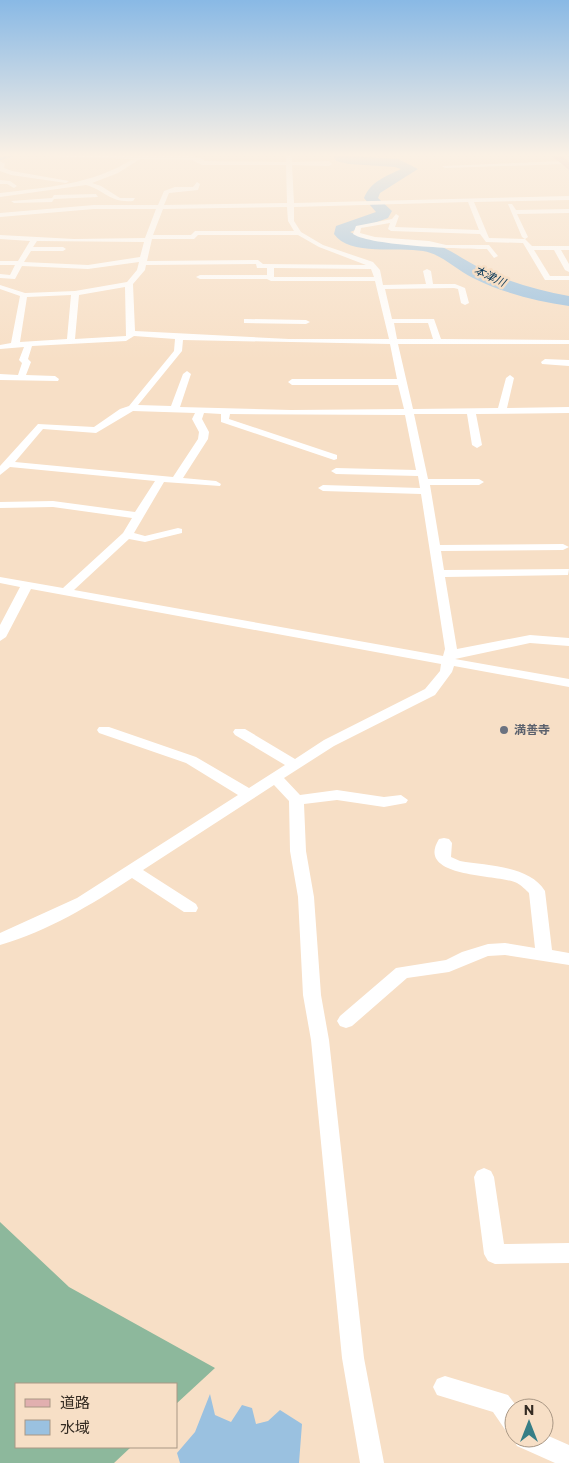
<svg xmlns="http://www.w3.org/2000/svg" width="569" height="1463" viewBox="0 0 569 1463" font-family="Commissioner,'Noto Sans JP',sans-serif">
	<rect width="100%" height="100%" fill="#f7dfc6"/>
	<polygon fill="#8db89c" points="0,1222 69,1287 215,1368 176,1404 176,1384 16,1384 16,1447 131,1447 114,1463 0,1463"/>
	<polygon fill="#9ac1e0" points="210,1394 215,1415 231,1422 242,1405 252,1408 256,1424 268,1421 280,1410 302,1424 299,1463 180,1463 177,1453 195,1432"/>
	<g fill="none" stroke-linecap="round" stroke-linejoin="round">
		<polyline stroke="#9ac1e0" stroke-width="2.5" points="0,159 12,155"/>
		<path fill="#9ac1e0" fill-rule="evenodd" d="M333,155L398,159L418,169L380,193L378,198L392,211L388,218L350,232C373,245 401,236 426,242C448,246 464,261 484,270C511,283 540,291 569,296V306C536,301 503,293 473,278C456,270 442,254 423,251C399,247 349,256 334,234L336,226L376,212L364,198C371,181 385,177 401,169L395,167L349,164L336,161Z"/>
		<g fill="#fff" fill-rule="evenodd">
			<path d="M13,155H143L192,156L203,159L204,161L286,162V155H292V162L329,161L332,164L329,166L292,165L294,203L569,196V200L474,202L489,238L525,239L522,237L508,204H512L516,210L569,209V213L517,214L528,237L525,239L532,246H569V250H561L569,264V272L565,270L554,250H534L550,276H569V280H545L523,243L486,242L480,234L391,231L388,229L390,223L361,228L360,233L375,237L429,241L446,245H489L498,256L494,258L487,249C462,249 371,246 353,234L356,226L392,219L396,214L399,216L395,227L479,230L468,202L294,207V221L301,232L323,245L373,262L380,270L383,285L426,284L423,271L427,269L431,271L433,284H455L465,288L469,303L465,305L461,303L458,289L454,288L385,289L392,319H434L441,339L569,340V344H398L413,409L498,408L506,378L510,375L514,378L507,408L569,407V413L476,414L482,445L477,448L472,445L467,414H414L428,479H479L484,482L479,485H430L440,545L563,544L569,547L563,550L441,551L444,570L569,569L568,575L445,577L457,649L530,635L569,638V646L530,643L455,659L569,679V687L454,666L452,672L435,695L334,746L284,778L300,795L337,790L384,797L401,795L408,800L406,803L384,807L337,800L304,804L306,851L314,897L321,995L329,1040L364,1358L384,1463H360L342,1358L311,1040L303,995L298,897L290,851L289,801L274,785L143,870L196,904L198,908L196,912H184L132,878C91,905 48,931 0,945V933L77,898L238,795L186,763L99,733L97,730L99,727H109L196,757L249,788L285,765L235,735L233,732L235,729H245L295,759L324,740L425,689L440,671L441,664L31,589L6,637L0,641V625L20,587L0,583V577L63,588L123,533L132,518L53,507L0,508V502L53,501L135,512L155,481L10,467L0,475V466L38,424L94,427L120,409L129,406L174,351L175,339L134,336L126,341L32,346L28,359L31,362L26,375L55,376L59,379L58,381L0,380V374L18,375L22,363L19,360L24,347L0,349V345L11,343L20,296L0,289V285L25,293L75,291L127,282L137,270L139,262L88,269L22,266L15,279L0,278V274L10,275L15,265H0V261H18L30,241L0,239V235L74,239L145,238L156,209H94L0,217V213L94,205H158L164,191L175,187H193L197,182L200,184L198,190L169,193L164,205L287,203L286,165H202L192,160L140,159L118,173L92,183L101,186L120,198H135L133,201C110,203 106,191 86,185L0,197V193C48,187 91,185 133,159ZM287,207L288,221L294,231H195L191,235H153L163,209ZM198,235H298L319,247L366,265L263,264L258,260L147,261L152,239H194ZM37,241L144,242L140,257L88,265L24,262L31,251H63L66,249L63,247H33ZM256,264L257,268H267V275H200L196,277L200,279H267L271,281H375L389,339H289L135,331L133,284L145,270L146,265ZM274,268L371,269L374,277H274ZM125,287L126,336L75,339L79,295ZM71,295L67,339L20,342L27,297ZM394,323H428L433,339H397ZM183,340L390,344L397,379H292L288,382L292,385H398L404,409L291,410L180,407L191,374L187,371L183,374L171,406L138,405L182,351ZM133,411L195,413L192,419L199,432L198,439L173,477L15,462L43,429L96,433ZM204,413L221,414V422L334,460L337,459V455L229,419L230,414L405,415L416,470L336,468L331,471L336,474L418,476L420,488L323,485L318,488L323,491L421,494L445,649L443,656L74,590L129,539L145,542L182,533V529L178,528L145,536L134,533L164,482L220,486L221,484L216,481L183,478L208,439L209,432L202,419Z"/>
			<polygon points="0,161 5,164 4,168 12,171 69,181 66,183 11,175 0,171"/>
			<polygon points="564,161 566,164 445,168 442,166"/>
			<polygon points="0,180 10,181 17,186 14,188 7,184 0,184"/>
			<polygon points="96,194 98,197 54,199 52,202 14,203 11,201 52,198 54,195"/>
			<polygon points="247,319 306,320 310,322 306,324 244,323 244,319"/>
			<polygon points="545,359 569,360 569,366 542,364 541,362"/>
			<path d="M444,838L449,839L452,843L451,857L460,861C487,866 529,865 545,891L552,950L569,953V965L505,955L488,956L449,972L407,978L352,1026L346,1028L340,1026L337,1021L340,1016L396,968L446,960L462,952L488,944L505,943L535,948L529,893C526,890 521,885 517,883C500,874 414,879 439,839Z"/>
			<polygon points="484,1168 491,1171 494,1177 504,1244 569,1243 569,1263 495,1264 488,1261 484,1254 474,1177 477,1171"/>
			<polygon points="445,1376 508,1395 518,1408 514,1408 514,1435 506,1431 493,1412 437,1395 433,1387 437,1379"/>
			<polygon points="544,1434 569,1445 569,1463 555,1463 517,1446 513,1438 514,1436 514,1438 544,1438"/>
		</g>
		<polygon fill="#e1afaf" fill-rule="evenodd" points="551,155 561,155 569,162 569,170"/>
	</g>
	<linearGradient id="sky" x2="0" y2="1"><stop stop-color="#89b9e5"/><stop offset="0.43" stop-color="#fbf1e5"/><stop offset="1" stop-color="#fbf1e5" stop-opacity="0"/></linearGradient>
	<rect width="569" height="360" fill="url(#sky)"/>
	<circle fill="#6b7280" stroke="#f7dfc6" stroke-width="2" cx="504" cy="730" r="5"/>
	<g text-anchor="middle" stroke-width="5" stroke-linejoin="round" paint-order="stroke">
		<g font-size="11" font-style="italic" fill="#093858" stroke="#f7dfc6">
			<text transform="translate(490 276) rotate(25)" y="4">本津川</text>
		</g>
		<g font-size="12" font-weight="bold" fill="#5b616d" stroke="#f7dfc6" text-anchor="start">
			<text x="514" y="734">満善寺</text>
		</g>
	</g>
	<rect x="15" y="1383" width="162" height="65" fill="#f7dfc6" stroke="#a99784"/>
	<rect x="25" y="1399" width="25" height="8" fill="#e1afaf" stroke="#a99784"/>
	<text x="60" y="1408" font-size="15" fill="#342b22">道路</text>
	<rect x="25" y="1420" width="25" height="15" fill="#9ac1e0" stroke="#a99784"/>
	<text x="60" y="1433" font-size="15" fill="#342b22">水域</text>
	<g transform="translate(529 1423)"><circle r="24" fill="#f7dfc6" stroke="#a99784"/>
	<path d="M0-4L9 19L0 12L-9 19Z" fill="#367e86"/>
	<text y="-8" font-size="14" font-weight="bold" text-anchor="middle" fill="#342b22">N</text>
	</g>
</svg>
